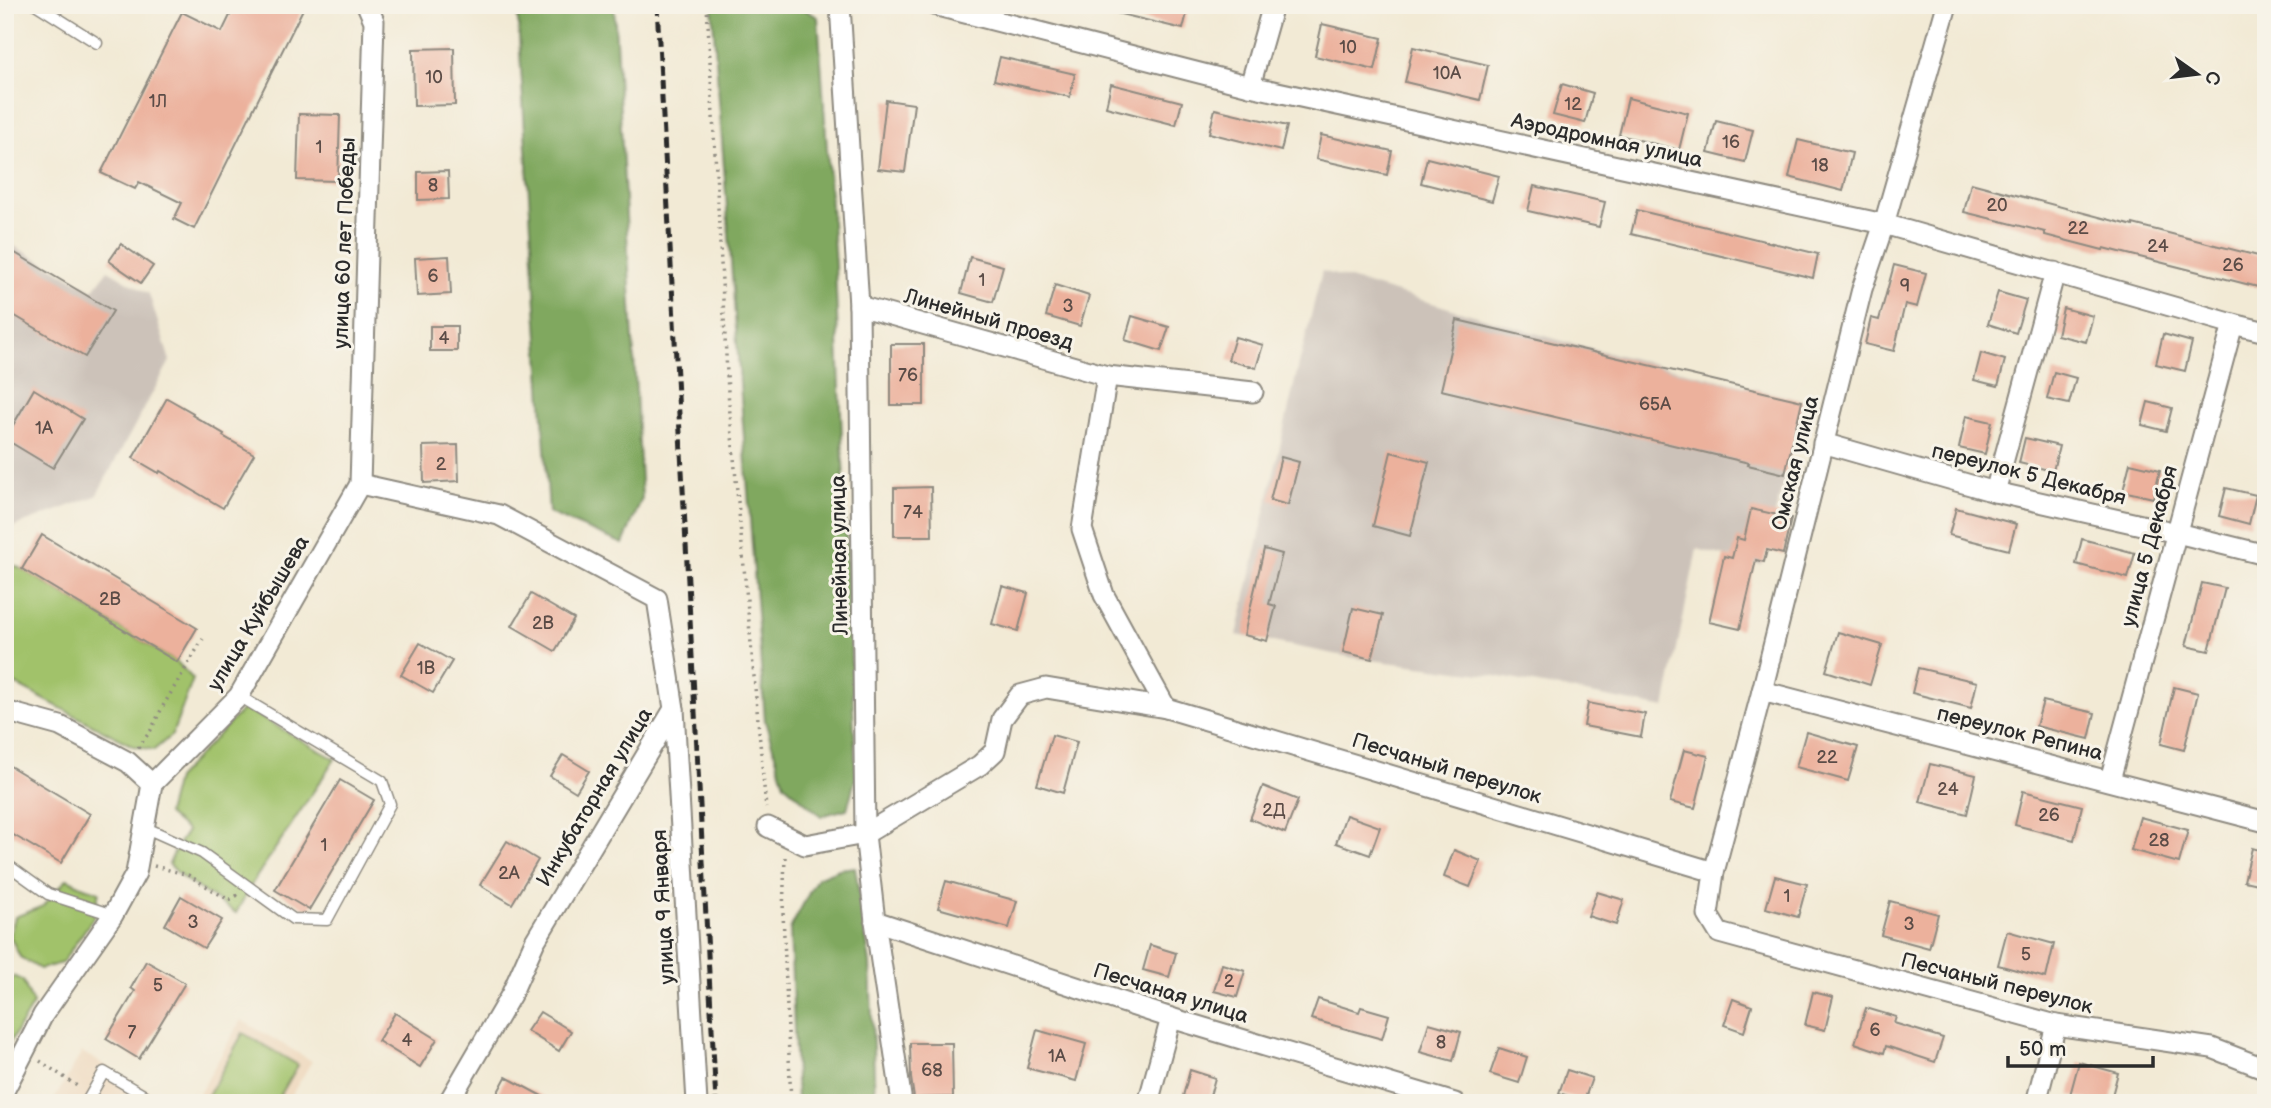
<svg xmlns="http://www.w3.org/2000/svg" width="2271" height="1108" viewBox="0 0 2271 1108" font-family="'Balsamiq Sans',sans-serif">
	<rect width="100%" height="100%" fill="#f7f3e8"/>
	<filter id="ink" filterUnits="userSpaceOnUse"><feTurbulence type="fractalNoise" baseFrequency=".0143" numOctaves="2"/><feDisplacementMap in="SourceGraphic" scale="14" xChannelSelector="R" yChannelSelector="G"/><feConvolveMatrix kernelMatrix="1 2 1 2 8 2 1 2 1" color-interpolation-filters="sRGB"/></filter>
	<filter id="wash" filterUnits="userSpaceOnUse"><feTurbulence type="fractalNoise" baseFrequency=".00686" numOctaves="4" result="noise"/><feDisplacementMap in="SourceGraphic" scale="28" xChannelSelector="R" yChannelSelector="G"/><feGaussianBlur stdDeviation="1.57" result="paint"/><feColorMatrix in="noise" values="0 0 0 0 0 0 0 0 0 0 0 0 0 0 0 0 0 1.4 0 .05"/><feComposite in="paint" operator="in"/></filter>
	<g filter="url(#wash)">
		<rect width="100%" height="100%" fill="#f2ead5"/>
		<g fill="#eed7bb">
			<polygon points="241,1020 312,1061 287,1103 194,1103"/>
			<polygon points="82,1052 170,1103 52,1103"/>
		</g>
		<g fill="#ccc2b9">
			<polygon points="5,241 93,290 108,270 149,294 170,361 96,496 5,530"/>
			<polygon points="1322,271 1562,341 1804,401 1762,565 1697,549 1665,708 1490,675 1355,658 1237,635 1294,385"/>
		</g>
		<g fill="#a1c26b" stroke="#66764b" stroke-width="2">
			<polygon points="5,562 22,569 177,662 193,679 172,735 154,750 133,746 5,679"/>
			<polygon points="244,708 335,759 253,882 236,913 184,879 169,864 177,846 187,831 167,814 176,779"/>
			<polygon points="67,879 84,887 99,892 93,918 62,963 40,969 20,957 10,936 15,917 43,906"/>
			<polygon points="14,976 23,981 33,1004 5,1051 5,991"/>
			<polygon points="243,1033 298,1065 276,1103 204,1103"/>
		</g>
		<g fill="#80a85f" stroke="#566a45" stroke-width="2">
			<polygon points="517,5 614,5 642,498 623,544 549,513"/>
			<polygon points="712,5 796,5 818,17 835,266 856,777 847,809 821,816 784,784 765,721"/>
			<polygon points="855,867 870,963 875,1103 797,1103 790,929 817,878 839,869"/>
		</g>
		<g id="blocks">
			<g fill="#ecb19c">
				<polygon points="235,5 305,5 194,229 174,219 182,203 139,182 135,189 101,173 182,12 222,32"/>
				<polygon points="1109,5 1189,5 1183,29 1108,11"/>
				<polygon points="1322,24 1382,38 1375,70 1315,56"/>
				<polygon points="1413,47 1488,65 1480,100 1405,82"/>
				<polygon points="454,48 455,105 414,106 413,49"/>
				<polygon points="1000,57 1075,74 1070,97 994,80"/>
				<polygon points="1111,84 1182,102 1176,125 1106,107"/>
				<polygon points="1562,84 1593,93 1585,123 1553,115"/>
				<polygon points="1628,98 1688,113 1679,150 1619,135"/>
				<polygon points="886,100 914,104 905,172 878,169"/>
				<polygon points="1215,109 1287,126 1281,151 1209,133"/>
				<polygon points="299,114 340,115 338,181 297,180"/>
				<polygon points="1716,121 1753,130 1745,162 1708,153"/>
				<polygon points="1321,135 1392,151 1387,175 1316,159"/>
				<polygon points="1798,140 1852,153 1843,191 1789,177"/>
				<polygon points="1427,158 1499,176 1492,201 1421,183"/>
				<polygon points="448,171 449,199 418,200 418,172"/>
				<polygon points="1971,183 2133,226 2133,224 2266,258 2266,275 2262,288 2104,248 2103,250 2045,235 2045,232 1964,212"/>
				<polygon points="1534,186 1605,202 1599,227 1528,211"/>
				<polygon points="1637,210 1818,254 1813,278 1631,234"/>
				<polygon points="121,244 153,266 141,283 109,261"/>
				<polygon points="5,247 113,311 85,357 5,310"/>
				<polygon points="449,256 451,294 417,296 415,258"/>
				<polygon points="970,257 1003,266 993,302 961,293"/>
				<polygon points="1894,265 1926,273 1917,307 1905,304 1894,351 1865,344 1871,318 1879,320"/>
				<polygon points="1055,285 1089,296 1080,326 1046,316"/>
				<polygon points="1998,292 2026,300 2016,333 1988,324"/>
				<polygon points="2063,308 2093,316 2086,342 2057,335"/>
				<polygon points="1132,316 1169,327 1161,351 1125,340"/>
				<polygon points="1457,320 1802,401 1785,474 1748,465 1749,463 1441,390"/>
				<rect x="430" y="326" width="27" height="25"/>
				<polygon points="2163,334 2192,342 2185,371 2156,364"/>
				<polygon points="1235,337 1263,345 1256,368 1228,360"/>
				<rect x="891" y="344" width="33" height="61"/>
				<polygon points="1981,353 2005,360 1998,386 1974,380"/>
				<polygon points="2054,372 2076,378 2069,404 2047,399"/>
				<polygon points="34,389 83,419 53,468 5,439"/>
				<polygon points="167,398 193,413 192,415 224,434 223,436 254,454 223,508 160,471 159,473 133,458"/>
				<polygon points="2148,402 2172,408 2166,431 2142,425"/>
				<polygon points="1966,416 1992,422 1985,454 1959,448"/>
				<polygon points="2025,438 2059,446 2053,471 2019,463"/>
				<polygon points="458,445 459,481 424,483 423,446"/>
				<polygon points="1391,452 1429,462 1410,536 1373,526"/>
				<polygon points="1281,457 1299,462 1288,505 1270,500"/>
				<polygon points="2130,463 2160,470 2153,498 2123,491"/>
				<polygon points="931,487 932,536 894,536 894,488"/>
				<polygon points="2226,488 2256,495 2249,524 2219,516"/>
				<polygon points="1956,508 2016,524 2009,550 1949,535"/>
				<polygon points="1751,509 1791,518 1783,554 1767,550 1764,562 1756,560 1740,629 1709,622 1724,556 1732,558 1737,538 1744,540"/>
				<polygon points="42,535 197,628 177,662 22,569"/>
				<polygon points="2082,539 2135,553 2128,578 2076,564"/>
				<polygon points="1264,549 1282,554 1269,604 1276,606 1267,641 1244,635"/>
				<polygon points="2202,583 2225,588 2209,651 2186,646"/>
				<polygon points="1002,586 1028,593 1018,631 992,624"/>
				<polygon points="531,594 574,619 555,651 512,626"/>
				<polygon points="1353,608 1383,615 1372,659 1343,652"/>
				<polygon points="1838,632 1882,645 1870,685 1826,671"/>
				<polygon points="420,643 452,661 433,693 401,675"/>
				<polygon points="1918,668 1977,682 1971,708 1912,693"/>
				<polygon points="2174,687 2198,693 2184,750 2161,744"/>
				<polygon points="2043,701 2095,713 2089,739 2036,726"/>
				<polygon points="1588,703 1645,714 1641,737 1584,726"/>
				<polygon points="1806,732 1858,747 1848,781 1796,767"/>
				<polygon points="1052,735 1077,742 1063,793 1037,785"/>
				<polygon points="1684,750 1708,756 1695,808 1670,802"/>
				<polygon points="563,755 589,771 576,792 550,776"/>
				<polygon points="5,763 90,814 61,863 5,830"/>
				<polygon points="1930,764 1976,775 1967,814 1920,802"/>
				<polygon points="340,780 374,800 309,910 275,890"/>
				<polygon points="1263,786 1298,800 1285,833 1250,819"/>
				<polygon points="2023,791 2082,806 2074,840 2015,825"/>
				<polygon points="1346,815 1380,827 1370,855 1336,843"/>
				<polygon points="2140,817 2188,830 2179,863 2131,850"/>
				<polygon points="507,841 538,860 512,904 480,885"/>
				<polygon points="2252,848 2266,852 2266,886 2244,881"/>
				<polygon points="1454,850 1481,861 1470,887 1444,877"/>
				<polygon points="1775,876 1807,884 1798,917 1766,908"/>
				<polygon points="946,881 1017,901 1009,928 938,908"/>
				<polygon points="1597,892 1624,900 1616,925 1588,916"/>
				<polygon points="181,896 222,920 204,948 165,925"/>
				<polygon points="1890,901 1938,914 1929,948 1881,935"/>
				<polygon points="2007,931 2054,944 2046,978 1998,965"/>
				<polygon points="1150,945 1176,953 1169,977 1143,970"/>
				<polygon points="146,961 185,983 139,1059 106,1039 135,991 131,988"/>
				<polygon points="1222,964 1245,971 1237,997 1214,991"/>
				<polygon points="1813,992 1833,997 1825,1030 1805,1025"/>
				<polygon points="1318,999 1359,1012 1361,1007 1389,1015 1382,1039 1311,1019"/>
				<polygon points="1733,999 1752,1006 1744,1032 1724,1025"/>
				<polygon points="1866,1008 1896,1017 1894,1023 1943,1038 1935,1062 1886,1046 1884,1053 1855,1043"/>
				<polygon points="540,1012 571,1031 559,1051 527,1031"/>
				<polygon points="395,1013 437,1039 420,1067 378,1041"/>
				<polygon points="1429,1023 1461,1032 1453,1061 1420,1052"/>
				<polygon points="1037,1030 1086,1044 1076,1081 1027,1068"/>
				<polygon points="910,1043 952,1043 953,1097 914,1098 911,1078"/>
				<polygon points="1499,1048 1527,1057 1519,1083 1490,1074"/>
				<polygon points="2079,1062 2118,1073 2110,1103 2100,1103 2070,1095"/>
				<polygon points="1190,1070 1215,1078 1208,1103 1183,1096"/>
				<polygon points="1567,1070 1592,1078 1584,1101 1559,1093"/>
				<polygon points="506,1077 555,1103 492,1103"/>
			</g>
		</g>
	</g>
	<g filter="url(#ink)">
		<use href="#blocks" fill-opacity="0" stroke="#8e8a80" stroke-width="2"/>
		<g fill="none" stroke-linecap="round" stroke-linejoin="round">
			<g stroke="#8e8a80" stroke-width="13">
				<g id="lane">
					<polyline points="37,5 97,43"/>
					<polyline points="144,827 202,853 293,919 327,920 390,804 382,781 239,696"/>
					<polyline points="5,863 48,894 113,915"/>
					<polyline points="86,1103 104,1072 157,1103"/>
				</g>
			</g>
			<g stroke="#8e8a80" stroke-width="23">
				<g id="street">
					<polyline points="840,5 859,306 865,834 875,921 902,1103"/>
					<polyline points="934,5 1250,86 1884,224 2233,324 2266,332"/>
					<polyline points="1947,5 1884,224 1862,289 1762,691 1714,872 1708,915 1719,933 2056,1025 2212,1048 2266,1069"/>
					<polyline points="1250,86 1273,5"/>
					<polyline points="859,306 1107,376 1253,392"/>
					<polyline points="1823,443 1995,492 2177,533 2266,555"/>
					<polyline points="360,484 499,515 657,599 674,709 535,941 511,995 448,1103"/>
					<polyline points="1995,492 2055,272"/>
					<polyline points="1762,691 2266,822"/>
					<polyline points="1166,708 1714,872"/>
					<polyline points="674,709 697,1103"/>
					<polyline points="5,711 60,726 128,762 152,784"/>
					<polyline points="2110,780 2233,324"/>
					<polyline points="768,827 805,845 865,834 980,765 995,751 1002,719 1020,695 1046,688 1166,708 1104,595 1082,529 1107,376"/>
					<polyline points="875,921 1171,1018 1455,1103"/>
					<polyline points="5,1089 43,1015 113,915 136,873 152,784 239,696 360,484 374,21 367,5"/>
					<polyline points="1148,1103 1171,1018"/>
					<polyline points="2036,1103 2056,1025"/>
				</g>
			</g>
			<g stroke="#8e8a80" stroke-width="3.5" stroke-dasharray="2 5" stroke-linecap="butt">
				<polyline points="707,5 728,392 766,808"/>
				<polyline points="138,748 151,730 163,706 203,639"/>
				<polyline points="785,857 783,912 791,1103"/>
				<polyline points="154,866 188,875 229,900 238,895"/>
				<polyline points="40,1061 80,1088"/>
			</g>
			<use href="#lane" stroke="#fff" stroke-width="10"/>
			<use href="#street" stroke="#fff" stroke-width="19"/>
			<polyline stroke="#2b2b2b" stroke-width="5" stroke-dasharray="10 5" stroke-linecap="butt" points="657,5 716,1103"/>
		</g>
	</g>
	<g text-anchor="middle" stroke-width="6" stroke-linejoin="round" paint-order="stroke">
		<g font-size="18" fill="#5b4c47">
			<text x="1348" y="53">10</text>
			<text x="1447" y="79">10А</text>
			<text x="434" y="83">10</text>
			<text x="158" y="107">1Л</text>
			<text x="1573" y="110">12</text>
			<text x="1731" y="148">16</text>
			<text x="319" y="153">1</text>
			<text x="1820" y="171">18</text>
			<text x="433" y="191">8</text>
			<text x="1997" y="211">20</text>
			<text x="2078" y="234">22</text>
			<text x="2158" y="252">24</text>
			<text x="2233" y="271">26</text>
			<text x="433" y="282">6</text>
			<text x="982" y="286">1</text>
			<text x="1905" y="292">9</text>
			<text x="1068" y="312">3</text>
			<text x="444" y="344">4</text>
			<text x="908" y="381">76</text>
			<text x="1655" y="410">65А</text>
			<text x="44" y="434">1А</text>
			<text x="441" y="470">2</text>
			<text x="913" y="518">74</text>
			<text x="110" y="605">2В</text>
			<text x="543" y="629">2В</text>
			<text x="426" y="674">1В</text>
			<text x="1827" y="763">22</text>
			<text x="1948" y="795">24</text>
			<text x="1274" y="816">2Д</text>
			<text x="2049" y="821">26</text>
			<text x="2159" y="846">28</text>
			<text x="324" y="851">1</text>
			<text x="509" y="879">2А</text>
			<text x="1787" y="902">1</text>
			<text x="193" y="928">3</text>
			<text x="1909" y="930">3</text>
			<text x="2026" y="960">5</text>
			<text x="1229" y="987">2</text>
			<text x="158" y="991">5</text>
			<text x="1875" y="1036">6</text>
			<text x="132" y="1038">7</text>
			<text x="407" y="1046">4</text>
			<text x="1441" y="1048">8</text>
			<text x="1057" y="1062">1А</text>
			<text x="932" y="1076">68</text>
		</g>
		<g font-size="21" fill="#2b2b2b" stroke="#f7f3e8">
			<text transform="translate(1607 140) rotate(12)" y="7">Аэродромная улица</text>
			<text transform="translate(344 243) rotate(-88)" y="7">улица 60 лет Победы</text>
			<text transform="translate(989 319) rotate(16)" y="7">Линейный проезд</text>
			<text transform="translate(1795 463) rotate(-76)" y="7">Омская улица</text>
			<text transform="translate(2029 474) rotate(14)" y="7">переулок 5 Декабря</text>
			<text transform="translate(2149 546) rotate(-75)" y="7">улица 5 Декабря</text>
			<text transform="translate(839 555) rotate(-91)" y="7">Линейная улица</text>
			<text transform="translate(258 613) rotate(-59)" y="7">улица Куйбышева</text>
			<text transform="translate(2020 733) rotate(14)" y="7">переулок Репина</text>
			<text transform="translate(1447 768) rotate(17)" y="7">Песчаный переулок</text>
			<text transform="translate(594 797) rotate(-59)" y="7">Инкубаторная улица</text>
			<text transform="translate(663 907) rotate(-93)" y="7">улица 9 Января</text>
			<text transform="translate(1997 983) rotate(14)" y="7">Песчаный переулок</text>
			<text transform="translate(1171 993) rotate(17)" y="7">Песчаная улица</text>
		</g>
	</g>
	<rect width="2271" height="1108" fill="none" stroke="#f7f3e8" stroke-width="28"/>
	<g transform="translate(2197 74) rotate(104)" stroke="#f7f3e8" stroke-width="5" paint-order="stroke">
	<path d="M0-5L12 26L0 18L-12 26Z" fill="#2b2b2b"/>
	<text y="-10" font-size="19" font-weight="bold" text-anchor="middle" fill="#2b2b2b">С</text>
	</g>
	<path d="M2008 1056v10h145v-10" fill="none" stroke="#2b2b2b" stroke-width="3.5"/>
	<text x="2019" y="1056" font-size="21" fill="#2b2b2b" stroke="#f7f3e8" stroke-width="5" paint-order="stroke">50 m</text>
</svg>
